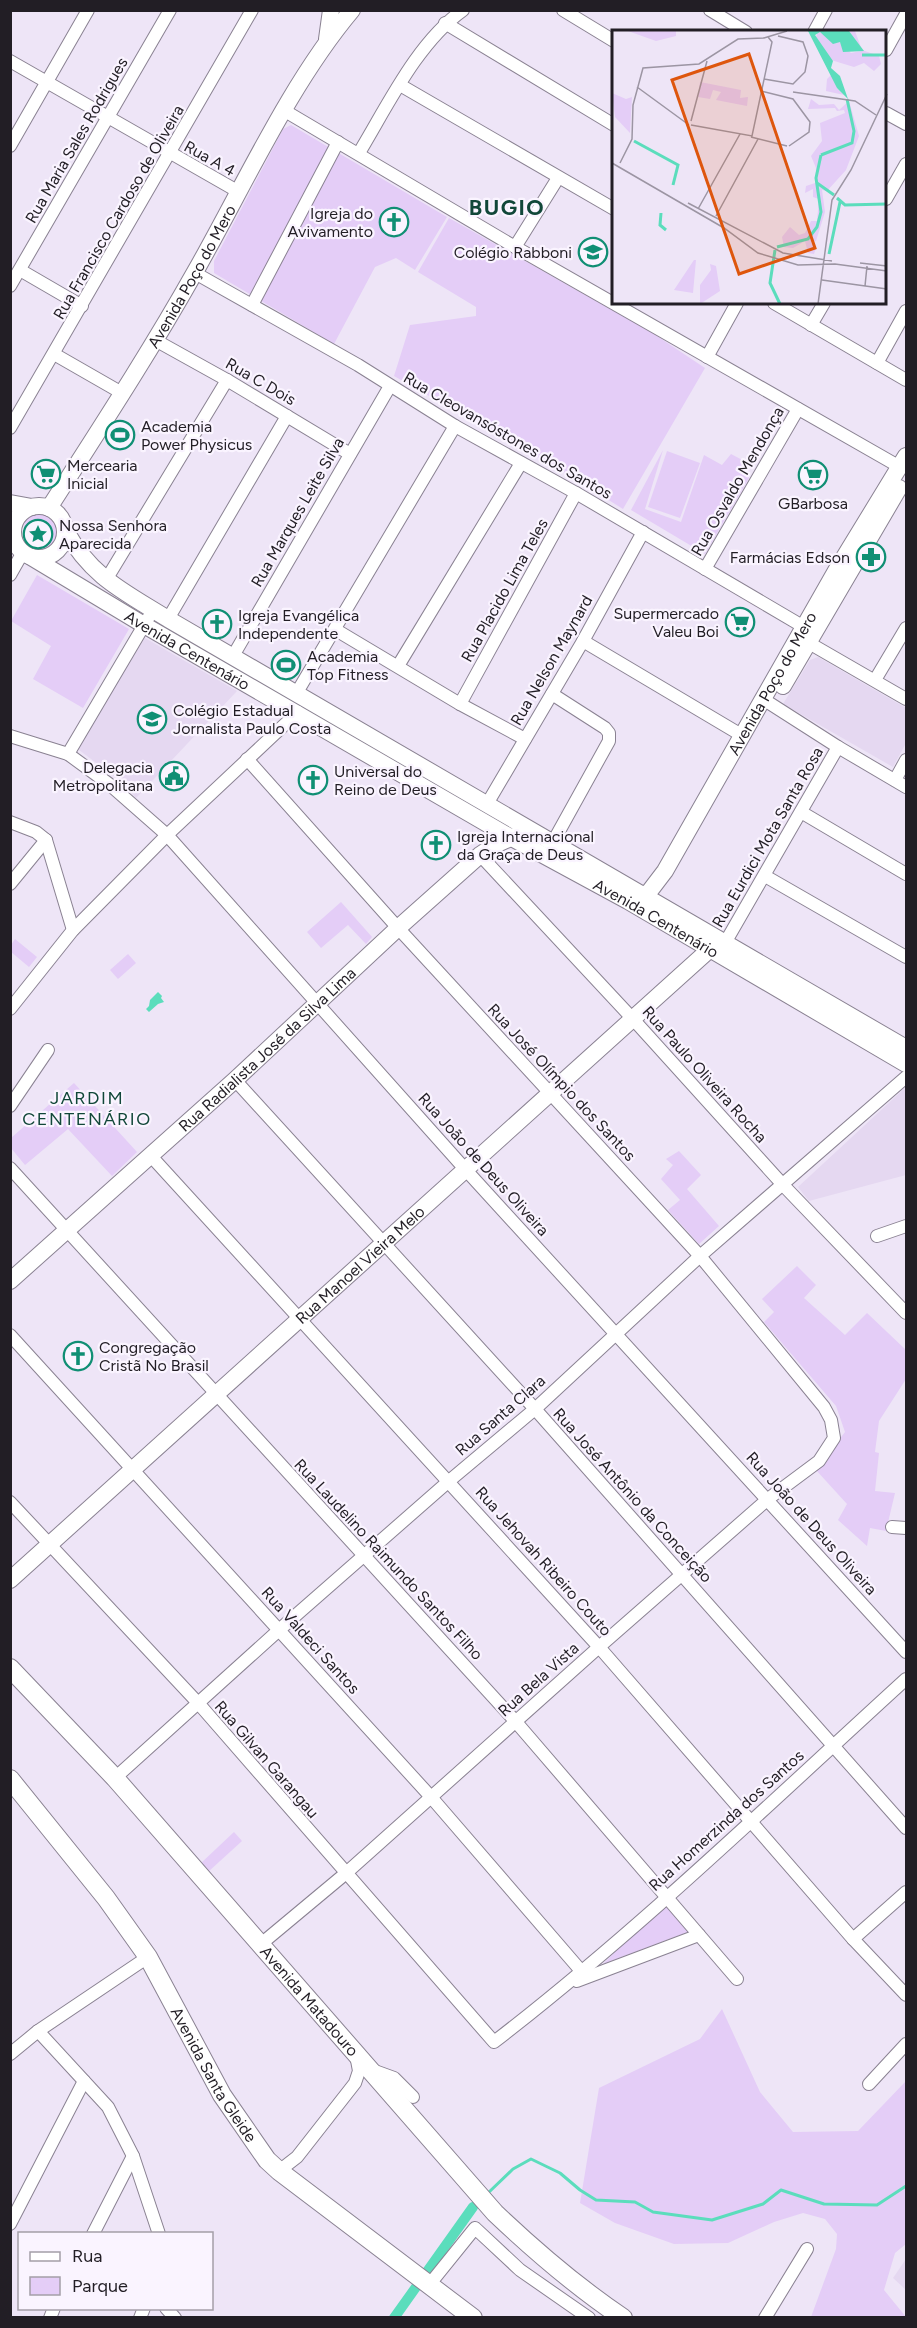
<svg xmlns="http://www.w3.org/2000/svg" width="917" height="2328" viewBox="0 0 917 2328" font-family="Figtree,sans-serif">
	<rect width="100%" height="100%" fill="#eee5f7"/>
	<g fill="#e5d8f1">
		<polygon points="595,236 606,243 591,267 580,260"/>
		<polygon points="145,638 237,691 136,798 122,782 75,747"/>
		<polygon points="818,657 906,708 906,743 893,767 783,704 810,660"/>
		<polygon points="906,1087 906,1175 809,1201 798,1187"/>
		<polygon points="906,2259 906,2290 893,2278"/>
	</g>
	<g fill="#e4cdf7">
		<polygon points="291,125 447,217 415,270 396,258 375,267 334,344 214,273 214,261 283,129"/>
		<polygon points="449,218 654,334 705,368 623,509 570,476 394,376 410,325 476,316 476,307 418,272"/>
		<polygon points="663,450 645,509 681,522 704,455 722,465 731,454 748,463 749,478 705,554 631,510"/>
		<polygon points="667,451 700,463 680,518 648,507"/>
		<path d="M36,510C49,509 58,515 61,528C56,580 0,530 36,510Z"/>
		<polygon points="37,575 129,629 83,708 33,679 51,646 11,621"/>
		<polygon points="341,902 372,937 366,944 348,925 321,948 307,932"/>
		<polygon points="15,939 37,957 29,967 11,952 11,945"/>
		<polygon points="128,954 136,963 118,979 110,970"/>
		<polygon points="74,1083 137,1152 112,1176 68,1129 25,1165 11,1148 11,1138"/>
		<polygon points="679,1151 701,1175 687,1189 719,1226 699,1244 668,1210 680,1200 661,1179 673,1165 666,1159"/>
		<polygon points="797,1266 816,1285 804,1298 845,1335 867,1313 906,1350 906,1379 879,1421 875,1452 879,1453 875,1491 895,1493 886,1531 870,1528 867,1546 838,1520 847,1504 816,1470 845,1432 836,1406 764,1322 774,1312 762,1299"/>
		<polygon points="234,1832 242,1841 208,1872 200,1864"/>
		<polygon points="664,1904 688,1932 603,1964"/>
		<polygon points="722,2009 760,2092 793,2132 858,2131 906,2081 906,2244 895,2253 884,2290 906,2317 811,2317 836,2249 837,2234 825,2219 803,2213 774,2222 728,2243 674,2244 615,2223 580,2203 599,2088 700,2039"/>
	</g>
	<polygon fill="#5bddbc" points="158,992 162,996 161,998 164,1002 158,1004 149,1012 146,1009 149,1006 150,1000"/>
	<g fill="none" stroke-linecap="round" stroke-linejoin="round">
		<polyline stroke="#5bddbc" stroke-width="3" points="488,2193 513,2169 531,2159 560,2173 580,2190 596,2200 635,2202 653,2212 712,2220 763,2204 781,2190 824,2204 877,2205 906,2186"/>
		<polyline stroke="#5bddbc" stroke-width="10" points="394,2318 473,2207"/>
		<g stroke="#8a8292" stroke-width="14">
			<g id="street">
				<polyline points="563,10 614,41"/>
				<polyline points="710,10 746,32"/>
				<polyline points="445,23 614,125"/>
				<polyline points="814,32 826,10"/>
				<polyline points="886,50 906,14"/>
				<polyline points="10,61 239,192"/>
				<polyline points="400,85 614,209"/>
				<polyline points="285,111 515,247 900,467"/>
				<polyline points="886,113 906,124"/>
				<polyline points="10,146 88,10"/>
				<path d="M359,153C388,105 417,43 463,10"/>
				<polyline points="886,199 906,164"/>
				<polyline points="515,247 558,178"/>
				<polyline points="20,270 82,306"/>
				<polyline points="195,273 358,365 455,426 576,493 804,627"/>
				<polyline points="10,286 170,10"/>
				<polyline points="774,303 906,380"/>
				<polyline points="252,305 338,142"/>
				<polyline points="811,325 824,303"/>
				<polyline points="155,340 227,380 350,454"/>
				<polyline points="54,354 122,393"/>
				<polyline points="707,357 737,303"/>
				<polyline points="877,363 906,311"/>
				<polyline points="10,428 252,10"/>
				<polyline points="705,569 798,409"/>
				<polyline points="10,575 23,552"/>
				<polyline points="106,580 227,380"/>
				<polyline points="168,619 287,416"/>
				<polyline points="336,630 460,704 525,739"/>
				<polyline points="583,641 743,736"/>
				<polyline points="809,643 906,699"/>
				<polyline points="233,656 390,386"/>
				<polyline points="398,666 521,463"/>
				<polyline points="875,680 906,628"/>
				<polyline points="296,694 455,426"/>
				<polyline points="552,694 605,728 609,733 609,741 553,842"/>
				<polyline points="763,699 838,747 906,787"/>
				<polyline points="460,704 576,493"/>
				<polyline points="10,736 68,754 109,784 167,835 465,1169 906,1652"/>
				<polyline points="68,754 153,610"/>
				<polyline points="247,759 398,928 700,1256 824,1407 831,1420 834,1438 819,1461 768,1499 599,1647 345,1874 261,1944"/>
				<polyline points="895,780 906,760"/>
				<polyline points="487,804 583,641 643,532"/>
				<polyline points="801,812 906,874"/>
				<polyline points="10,822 36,832 46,840 73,930"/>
				<polyline points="480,855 632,1018 784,1186 906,1313"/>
				<polyline points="765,876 906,957"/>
				<polyline points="10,884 46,840"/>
				<polyline points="725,943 838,747"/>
				<polyline points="10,1009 73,930 167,835 298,712"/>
				<polyline points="235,1080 535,1409 906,1828"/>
				<polyline points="10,1106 48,1050"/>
				<polyline points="150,1155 599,1647 853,1939 906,1995"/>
				<polyline points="10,1168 516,1722 737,1979"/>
				<polyline points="877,1236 906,1226"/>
				<polyline points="10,1335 431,1797 582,1972"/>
				<path d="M10,1502L199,1704L494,2042C639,1930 771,1802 906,1679"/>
				<polyline points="892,1527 906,1528"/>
				<polyline points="115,1778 279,1630 449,1481 535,1409 700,1256 906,1077"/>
				<polyline points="853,1939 906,1892"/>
				<polyline points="577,1981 699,1935"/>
				<polyline points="38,2031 108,2107 133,2156 159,2234"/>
				<polyline points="10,2054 38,2031 148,1957"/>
				<polyline points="372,2070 394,2078 413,2097"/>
				<polyline points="869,2084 906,2044"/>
				<polyline points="279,2171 297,2157 355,2083 359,2071 356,2055"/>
				<polyline points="10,2224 84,2081"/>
				<polyline points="93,2234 133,2156"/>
				<polyline points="429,2285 475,2228 520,2270 589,2318"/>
				<polyline points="166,2308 175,2318"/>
				<polyline points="50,2318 54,2308"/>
				<polyline points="140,2318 144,2308"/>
				<polyline points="765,2318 807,2249"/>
			</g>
		</g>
		<g stroke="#8a8292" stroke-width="18">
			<g id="secondary">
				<polyline points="327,39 331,10"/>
				<polyline points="10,503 32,507"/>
				<circle cx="39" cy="532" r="26"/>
				<path id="s1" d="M49,508C99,430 150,352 195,272C244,186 289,85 352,10"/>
				<path d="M66,531C91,577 125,592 168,619L906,1048"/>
				<path id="s2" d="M31,557L144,625L510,837L628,901L906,1064"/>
				<polyline points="783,686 899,488"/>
				<path id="s3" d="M633,899L649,892L665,871L837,569L906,456"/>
				<path id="s4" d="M10,1281L235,1080L398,928L480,855L495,845L517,835"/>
				<path id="s5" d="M10,1580L709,950"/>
			</g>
		</g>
		<g stroke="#8a8292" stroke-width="20">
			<g id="primary">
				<path id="s6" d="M10,1668L115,1778L495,2213C535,2251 577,2287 623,2318"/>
				<path id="s7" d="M10,1779L106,1898L148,1957L222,2095L267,2160L279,2171L473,2318"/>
			</g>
		</g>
		<use href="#street" stroke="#fff" stroke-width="12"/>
		<use href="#secondary" stroke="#fff" stroke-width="16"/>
		<use href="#primary" stroke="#fff" stroke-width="18"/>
	</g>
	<defs>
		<g id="church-ring" transform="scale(1.5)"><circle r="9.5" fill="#faf4ff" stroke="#108f74" stroke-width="1.5"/><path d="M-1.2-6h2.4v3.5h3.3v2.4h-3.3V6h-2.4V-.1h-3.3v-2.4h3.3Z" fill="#108f74"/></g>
		<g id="school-ring" transform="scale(1.5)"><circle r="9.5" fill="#faf4ff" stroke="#108f74" stroke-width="1.5"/><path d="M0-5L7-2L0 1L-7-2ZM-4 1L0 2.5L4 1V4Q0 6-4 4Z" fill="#108f74"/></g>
		<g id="stadium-ring" transform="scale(1.5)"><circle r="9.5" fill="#faf4ff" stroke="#108f74" stroke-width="1.5"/><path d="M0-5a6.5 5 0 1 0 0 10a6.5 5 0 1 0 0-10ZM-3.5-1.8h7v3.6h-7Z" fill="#108f74"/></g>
		<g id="supermarket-ring" transform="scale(1.5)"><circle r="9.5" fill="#faf4ff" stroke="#108f74" stroke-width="1.5"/><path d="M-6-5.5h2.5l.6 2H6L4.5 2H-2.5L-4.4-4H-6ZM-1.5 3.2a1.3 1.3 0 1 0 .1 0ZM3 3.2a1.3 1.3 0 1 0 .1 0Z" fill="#108f74"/></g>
		<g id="sight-ring" transform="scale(1.5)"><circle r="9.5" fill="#faf4ff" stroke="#108f74" stroke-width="1.5"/><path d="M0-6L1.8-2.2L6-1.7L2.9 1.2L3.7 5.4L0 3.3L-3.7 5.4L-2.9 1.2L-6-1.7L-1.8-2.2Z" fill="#108f74"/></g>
		<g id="pharmacy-ring" transform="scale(1.5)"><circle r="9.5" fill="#faf4ff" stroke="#108f74" stroke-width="1.5"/><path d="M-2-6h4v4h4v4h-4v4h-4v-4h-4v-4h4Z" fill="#108f74"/></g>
		<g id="civic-ring" transform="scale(1.5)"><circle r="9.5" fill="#faf4ff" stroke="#108f74" stroke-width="1.5"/><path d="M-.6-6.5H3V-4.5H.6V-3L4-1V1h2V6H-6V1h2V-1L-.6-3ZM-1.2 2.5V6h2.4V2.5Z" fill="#108f74"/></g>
	</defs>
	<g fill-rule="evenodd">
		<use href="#church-ring" x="394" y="222"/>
		<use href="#school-ring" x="593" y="252"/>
		<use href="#stadium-ring" x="120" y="435"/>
		<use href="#supermarket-ring" x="46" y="474"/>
		<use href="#supermarket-ring" x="813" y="475"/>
		<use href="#sight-ring" x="38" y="534"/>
		<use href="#pharmacy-ring" x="871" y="557"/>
		<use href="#supermarket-ring" x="740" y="622"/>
		<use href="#church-ring" x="217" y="624"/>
		<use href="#stadium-ring" x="286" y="665"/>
		<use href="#school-ring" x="152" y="719"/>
		<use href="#civic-ring" x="174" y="776"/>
		<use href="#church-ring" x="313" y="780"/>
		<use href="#church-ring" x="436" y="845"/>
		<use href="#church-ring" x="78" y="1356"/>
	</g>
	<g text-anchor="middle" stroke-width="4.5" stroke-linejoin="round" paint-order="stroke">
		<g font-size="16" fill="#221e25" stroke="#faf4ff">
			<text transform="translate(76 140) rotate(-60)" y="6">Rua Maria Sales Rodrigues</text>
			<text transform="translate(210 158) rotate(29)" y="6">Rua A 4</text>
			<text transform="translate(118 212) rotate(-60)" y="6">Rua Francisco Cardoso de Oliveira</text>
			<text dy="6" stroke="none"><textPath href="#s1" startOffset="272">Avenida Poço do Mero</textPath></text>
			<text transform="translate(261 381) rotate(30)" y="6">Rua C Dois</text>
			<text transform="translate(508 435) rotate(30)" y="6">Rua Cleovansóstones dos Santos</text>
			<text transform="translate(737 481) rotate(-60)" y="6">Rua Osvaldo Mendonça</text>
			<text transform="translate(297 512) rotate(-60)" y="6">Rua Marques Leite Silva</text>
			<text transform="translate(504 590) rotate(-61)" y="6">Rua Placido Lima Teles</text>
			<text dy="6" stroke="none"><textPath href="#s2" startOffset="182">Avenida Centenário</textPath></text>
			<text transform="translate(551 660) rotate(-60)" y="6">Rua Nelson Maynard</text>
			<text dy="6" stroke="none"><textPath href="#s3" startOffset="260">Avenida Poço do Mero</textPath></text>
			<text transform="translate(767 837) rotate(-60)" y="6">Rua Eurdici Mota Santa Rosa</text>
			<text dy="6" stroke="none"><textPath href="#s2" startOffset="722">Avenida Centenário</textPath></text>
			<text dy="6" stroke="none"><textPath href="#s4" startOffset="346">Rua Radialista José da Silva Lima</textPath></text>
			<text transform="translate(705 1074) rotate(48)" y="6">Rua Paulo Oliveira Rocha</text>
			<text transform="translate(562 1082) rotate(47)" y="6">Rua José Olímpio dos Santos</text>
			<text transform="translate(484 1164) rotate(48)" y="6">Rua João de Deus Oliveira</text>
			<text dy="6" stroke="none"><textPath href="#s5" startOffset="471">Rua Manoel Vieira Melo</textPath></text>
			<text transform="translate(500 1415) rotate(-41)" y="6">Rua Santa Clara</text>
			<text transform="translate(633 1495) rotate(48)" y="6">Rua José Antônio da Conceição</text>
			<text transform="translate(812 1523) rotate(48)" y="6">Rua João de Deus Oliveira</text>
			<text transform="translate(389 1559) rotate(47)" y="6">Rua Laudelino Raimundo Santos Filho</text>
			<text transform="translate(544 1561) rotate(48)" y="6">Rua Jehovah Ribeiro Couto</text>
			<text transform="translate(311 1640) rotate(48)" y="6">Rua Valdeci Santos</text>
			<text transform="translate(538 1679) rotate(-42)" y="6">Rua Bela Vista</text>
			<text transform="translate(267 1759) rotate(49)" y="6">Rua Gilvan Garangau</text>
			<text transform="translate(726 1820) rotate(-42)" y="6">Rua Homerzinda dos Santos</text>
			<text dy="6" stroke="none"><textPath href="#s6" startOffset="448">Avenida Matadouro</textPath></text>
			<text dy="6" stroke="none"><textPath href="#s7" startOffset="360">Avenida Santa Gleide</textPath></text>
		</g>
		<g font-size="16" fill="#221e25" stroke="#faf4ff" text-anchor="start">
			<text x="373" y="219" text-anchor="end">Igreja do<tspan x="373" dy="18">Avivamento</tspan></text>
			<text x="572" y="258" text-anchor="end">Colégio Rabboni</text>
			<text x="141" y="432">Academia<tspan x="141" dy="18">Power Physicus</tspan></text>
			<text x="67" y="471">Mercearia<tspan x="67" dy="18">Inicial</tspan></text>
			<text x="813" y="509" text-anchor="middle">GBarbosa</text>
			<text x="59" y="531">Nossa Senhora<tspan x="59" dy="18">Aparecida</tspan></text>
			<text x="850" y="563" text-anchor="end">Farmácias Edson</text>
			<text x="719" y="619" text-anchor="end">Supermercado<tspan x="719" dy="18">Valeu Boi</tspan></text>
			<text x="238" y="621">Igreja Evangélica<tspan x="238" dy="18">Independente</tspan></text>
			<text x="307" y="662">Academia<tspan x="307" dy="18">Top Fitness</tspan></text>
			<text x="173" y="716">Colégio Estadual<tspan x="173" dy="18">Jornalista Paulo Costa</tspan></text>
			<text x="153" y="773" text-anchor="end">Delegacia<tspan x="153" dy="18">Metropolitana</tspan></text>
			<text x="334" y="777">Universal do<tspan x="334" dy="18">Reino de Deus</tspan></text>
			<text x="457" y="842">Igreja Internacional<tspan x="457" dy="18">da Graça de Deus</tspan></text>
			<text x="99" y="1353">Congregação<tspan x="99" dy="18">Cristã No Brasil</tspan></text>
		</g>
		<g font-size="18" letter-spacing="1.5" fill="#114739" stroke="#faf4ff">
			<text x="87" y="1104">JARDIM<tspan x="87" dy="21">CENTENÁRIO</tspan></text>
		</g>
		<g font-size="22" font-weight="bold" letter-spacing="1.5" fill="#114739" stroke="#faf4ff">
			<text x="507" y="215">BUGIO</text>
		</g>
	</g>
	<g transform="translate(612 30)">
		<rect width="274" height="274" fill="#eee5f7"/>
		<path d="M16,1H64V6L44,11ZM206,1L228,12L239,23L249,21L237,1H243L250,20L267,26L269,34L262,41L252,33L242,37L219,30L204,7ZM221,43L225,58L232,65L214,61L215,49ZM88,52L129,60L128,68L136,67L135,76L104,70L109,62L101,60L98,69L86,67ZM0,63L14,69L20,67L18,103L3,87ZM199,69L207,75L222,74L227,80L237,71L247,106L234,140L215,161L210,160L213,182L204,211L199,212L204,218L202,224L196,223L193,211L181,218L172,217L170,207L178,197L187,205L193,203L199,191H205L207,169L201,167V159L193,163L194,156L203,153L204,138L199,126L210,111L208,93L233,83L232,80L225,81L223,78L196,79ZM84,230L81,263L62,260L82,230ZM98,234L104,236L108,261L88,274V255L99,240Z" fill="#e4cdf7"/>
		<path d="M196,1H237L252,21L231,22L228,12L221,14L208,2L203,5L221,31L219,38L228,46L236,69L225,58Z" fill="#5bddbc"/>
		<path fill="none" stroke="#5bddbc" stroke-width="3" d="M250,25H275M22,111L66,135L61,155M209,125L240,113L242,101L235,69M205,153L222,165M225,168L233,175L275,174M49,183L48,195L54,200M165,217L196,209L205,197L209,182L204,148L209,125M163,220L158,253L168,274M217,224L228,172"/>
		<path fill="none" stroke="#9c95a3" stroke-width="1.5" d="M152,49L181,54L193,42L196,26L191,12L166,6M25,57L77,95M149,61L181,69L198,92L197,102L177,116M181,62L243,71L264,85M79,91L95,31M79,95L140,106L160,12L156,7M139,107L175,116M0,133L112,198L146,223L186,235L223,234L275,241M8,133L20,109L21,75L31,38L87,34L126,9L152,8L175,1M76,173L171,223L220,231M86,179L128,104M104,186L146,109M248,233L275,236M210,250L275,259M253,256L255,236M206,274L220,170L239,140L275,64"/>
		<path fill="#de560d" fill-opacity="0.15" stroke="#de560d" stroke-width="3" d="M137,24L203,218L127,244L60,50Z"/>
		<rect width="274" height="274" fill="none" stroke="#221e25" stroke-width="3"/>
	</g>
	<rect width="917" height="2328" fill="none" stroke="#221e25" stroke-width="24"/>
	<rect x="18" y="2232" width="195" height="78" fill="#faf4ff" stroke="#a49ea8" stroke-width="1.5"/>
	<rect x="30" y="2252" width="30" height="9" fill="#ffffff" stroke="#a49ea8" stroke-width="1.5"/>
	<text x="72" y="2262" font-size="18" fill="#221e25">Rua</text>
	<rect x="30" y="2277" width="30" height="18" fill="#e4cdf7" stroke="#a49ea8" stroke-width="1.5"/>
	<text x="72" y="2292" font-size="18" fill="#221e25">Parque</text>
</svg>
